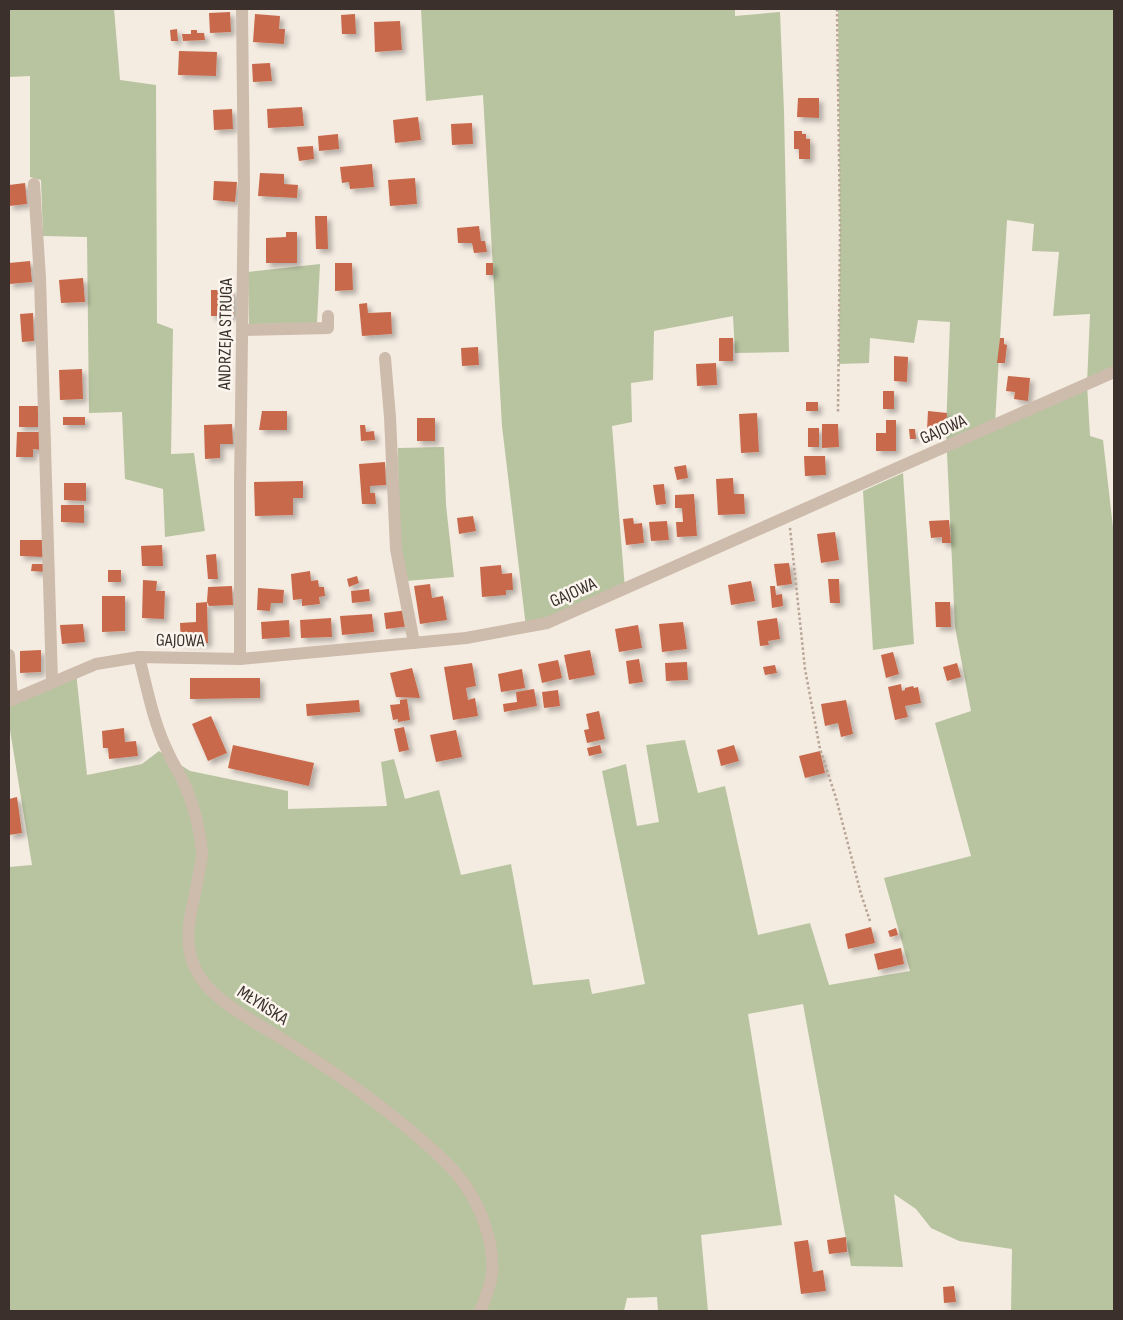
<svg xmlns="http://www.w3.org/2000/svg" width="1123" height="1320" viewBox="0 0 1123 1320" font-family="'Sofia Sans Condensed',sans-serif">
	<defs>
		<filter id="shadow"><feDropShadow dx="4" dy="4" stdDeviation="2.5" flood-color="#0004"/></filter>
	</defs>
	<rect width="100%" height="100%" fill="#f4ebe1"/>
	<g fill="#b8c4a0" fill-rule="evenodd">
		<polygon points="9,9 114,9 120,80 156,85 157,323 173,329 171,454 194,453 205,531 165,537 163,489 125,479 122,412 89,413 87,237 43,236 41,180 30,177 30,76 9,77"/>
		<polygon points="421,9 735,9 735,16 780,12 784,111 789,352 735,353 733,316 654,331 653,380 631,383 632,422 612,426 625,589 526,627 502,426 483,95 426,101"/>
		<path d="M838,9H1114V372L1087,384L1090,436L1103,440L1114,536V1311H1011L1012,1249L959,1241L931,1228L916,1209L894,1194L903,1267L851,1266L803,1004L748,1014L782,1225L701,1235L708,1311H658L657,1297L627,1298L624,1311H9V867L32,865L9,724V702L76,672L87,775L142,764L159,751L190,771L288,791V809L387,806L381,762L394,759L405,799L439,790L461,875L511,864L533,985L589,979L592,994L645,984L602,771L626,764L637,826L659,822L646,745L685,740L698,793L725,786L758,935L810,923L829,985L910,971L884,878L971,856L935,723L971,711L955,627L946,431L950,322L918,320L914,343L870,338L869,363L839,364L840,231ZM1007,220L1034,224L1032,251L1059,252L1053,316L1090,314L1087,384L995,424Z"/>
		<polygon points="320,264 317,323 249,324 248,272"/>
		<polygon points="444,447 446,505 454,577 406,581 399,547 398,448"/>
		<polygon points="903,473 914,644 873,650 863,491"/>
	</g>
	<g fill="#c8694b" filter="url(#shadow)">
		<polygon points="230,12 231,32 210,33 209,13"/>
		<polygon points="255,14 280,16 279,29 285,29 284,44 253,42"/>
		<polygon points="355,14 356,34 342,34 341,15"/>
		<polygon points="400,21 402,50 375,52 374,22"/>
		<polygon points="177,29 178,41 171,41 170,30"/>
		<polygon points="191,30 197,30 197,33 204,33 205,40 183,41 182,34 191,34"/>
		<polygon points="179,51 217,52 216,76 178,75"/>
		<polygon points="270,63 272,81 253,82 252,64"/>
		<polygon points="798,98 819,98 819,118 797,117"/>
		<polygon points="302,107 304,126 268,128 267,109"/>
		<polygon points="232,109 233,129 214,130 213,110"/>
		<polygon points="418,117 421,140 395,143 393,120"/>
		<polygon points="472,123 473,144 452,145 451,124"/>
		<polygon points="794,131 802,131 802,134 806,134 806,139 810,139 810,159 799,159 799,149 794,149"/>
		<polygon points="338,134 339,149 319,151 318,136"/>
		<polygon points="313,146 314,159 299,161 297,147"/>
		<polygon points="372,164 374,187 350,189 349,182 342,183 340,167"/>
		<polygon points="260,173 284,174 284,184 298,185 297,198 258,196"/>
		<polygon points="415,178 417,204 390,206 388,180"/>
		<polygon points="214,181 237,182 235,202 213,200"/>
		<polygon points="25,183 27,204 9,206 9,185"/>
		<polygon points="315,216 327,216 328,249 316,249"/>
		<polygon points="479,226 481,241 485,241 487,252 474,253 472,243 458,243 457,228"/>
		<polygon points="286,232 297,232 297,263 266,263 266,238 286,237"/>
		<polygon points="30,261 32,282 9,284 9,263"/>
		<polygon points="335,263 352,263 353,290 335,291"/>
		<rect x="486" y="263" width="7" height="12"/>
		<polygon points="83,278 85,302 61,303 59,280"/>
		<polygon points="211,290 233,290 234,316 211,316"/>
		<polygon points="367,303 368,313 391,312 392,334 362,336 359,304"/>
		<polygon points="33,313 34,341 22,342 20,314"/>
		<rect x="719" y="338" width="14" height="23"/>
		<polygon points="1000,338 1004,338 1004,344 1007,345 1005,363 997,363"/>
		<polygon points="478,347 479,365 462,366 461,348"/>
		<polygon points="894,356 908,357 907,382 894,381"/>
		<polygon points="716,363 717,385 697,386 696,364"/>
		<polygon points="82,369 83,399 60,400 59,370"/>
		<polygon points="1008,376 1030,378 1028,401 1014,399 1015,392 1006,391"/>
		<rect x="883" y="391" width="11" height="18"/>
		<rect x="806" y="402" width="12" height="9"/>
		<rect x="19" y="406" width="19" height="21"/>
		<polygon points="262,411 287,411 287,430 259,430"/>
		<polygon points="928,411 947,413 946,431 927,430"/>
		<polygon points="757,413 759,452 741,453 739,414"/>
		<rect x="63" y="417" width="22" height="8"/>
		<rect x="417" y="418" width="18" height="23"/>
		<polygon points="886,420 896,420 896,451 876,451 876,433 886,433"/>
		<polygon points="232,424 233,444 220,444 220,458 205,459 204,425"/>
		<polygon points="822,424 838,424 839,447 822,448"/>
		<polygon points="360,425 365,425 366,432 374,431 375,440 361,441"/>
		<rect x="808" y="428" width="11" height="19"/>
		<polygon points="909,429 915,429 916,439 910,439"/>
		<polygon points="17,432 43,432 43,450 33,449 33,457 16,457"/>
		<polygon points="804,456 825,456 826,475 805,476"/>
		<polygon points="385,462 386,485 370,486 370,493 375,493 376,504 362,504 359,464"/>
		<polygon points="686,465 688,478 677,480 674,467"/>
		<polygon points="733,478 734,494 744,494 745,514 718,515 716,479"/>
		<polygon points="303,481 303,498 293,498 293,515 255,516 254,482"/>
		<polygon points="64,483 86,483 86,501 64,500"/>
		<polygon points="664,484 666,504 656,505 653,485"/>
		<polygon points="694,494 697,536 677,537 676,522 683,522 682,508 675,508 675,495"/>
		<polygon points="61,505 84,505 84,523 61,522"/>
		<polygon points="473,516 476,531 459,534 457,518"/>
		<polygon points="633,518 634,524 642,523 644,543 626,545 623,519"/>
		<polygon points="949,520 951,543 942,543 942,537 931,538 929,521"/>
		<polygon points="667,521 669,540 651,541 649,522"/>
		<polygon points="835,532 839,560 821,563 817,534"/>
		<polygon points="20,540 43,540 43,557 20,556"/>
		<polygon points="162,545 163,566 142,566 141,546"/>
		<polygon points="216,554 218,579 208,579 206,555"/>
		<polygon points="789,563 792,584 777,586 774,564"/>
		<polygon points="32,564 48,564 47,572 31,571"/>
		<polygon points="501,565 502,574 512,573 513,590 506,590 506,595 482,597 480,567"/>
		<rect x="108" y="570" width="13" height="12"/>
		<polygon points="310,571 311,581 318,580 319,587 324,587 325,596 319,597 320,604 302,606 302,599 293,600 291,574"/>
		<polygon points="357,576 359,583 349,587 347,579"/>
		<polygon points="828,579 839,579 840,603 830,603"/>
		<polygon points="143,580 157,581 156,591 165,591 164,619 142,618"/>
		<polygon points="751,581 755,601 731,605 728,585"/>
		<polygon points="430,584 432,598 443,596 447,620 420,624 414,586"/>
		<polygon points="232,586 233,605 209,606 207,602 208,587"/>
		<polygon points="770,586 775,586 776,595 782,594 783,606 772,608"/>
		<polygon points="258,588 284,590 283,603 271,603 270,611 257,610"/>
		<polygon points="369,589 370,601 352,603 351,591"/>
		<polygon points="102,596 125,596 125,631 102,632"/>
		<polygon points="207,602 208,643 181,643 180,623 196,622 196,603"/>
		<polygon points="935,602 950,602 951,627 936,627"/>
		<polygon points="408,610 410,626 386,629 384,613"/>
		<polygon points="372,614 374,632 342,635 340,616"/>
		<polygon points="331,618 332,637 301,638 300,620"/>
		<polygon points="777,618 780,639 768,641 769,645 760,646 757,621"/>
		<polygon points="289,620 290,637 262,639 261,622"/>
		<polygon points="683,622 687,649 662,652 659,624"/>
		<polygon points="83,624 85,642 62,644 60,625"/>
		<polygon points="638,625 642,648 619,652 615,629"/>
		<polygon points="41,650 41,672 20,673 20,651"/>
		<polygon points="590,650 595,675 569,680 564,655"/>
		<polygon points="893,652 899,674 886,678 881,655"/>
		<polygon points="639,659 643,682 629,684 626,661"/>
		<polygon points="558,660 562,678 542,683 538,664"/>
		<polygon points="687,662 688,680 666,681 665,663"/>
		<polygon points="472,663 476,686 466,688 468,700 475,698 478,716 453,720 444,667"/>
		<polygon points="957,663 961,677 947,681 943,667"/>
		<polygon points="775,665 777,673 765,675 763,667"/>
		<polygon points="412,668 420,698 396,697 390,673"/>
		<polygon points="522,669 525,688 501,692 498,674"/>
		<polygon points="190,678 260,678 260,698 190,699"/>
		<polygon points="901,684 902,691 905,690 905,688 913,686 914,688 918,687 921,703 905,706 908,717 895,720 888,687"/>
		<polygon points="534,689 537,706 504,712 503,704 517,702 516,692"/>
		<polygon points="558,690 560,706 544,708 542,692"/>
		<polygon points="407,699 410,720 398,722 398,719 393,720 390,705 400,704 400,700"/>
		<polygon points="359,700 360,712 307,716 306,704"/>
		<polygon points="846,700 853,734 841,737 838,723 825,726 821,704"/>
		<polygon points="599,711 605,739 587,743 584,730 589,729 586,714"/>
		<polygon points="211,716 227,753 208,761 192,724"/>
		<polygon points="404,727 409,750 399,752 394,729"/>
		<polygon points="124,728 125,742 136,741 138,756 109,759 108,748 103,748 102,731"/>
		<polygon points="456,730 462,757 436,762 430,735"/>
		<polygon points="233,745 314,763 309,786 228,768"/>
		<polygon points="600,745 602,753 589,756 587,748"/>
		<polygon points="734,745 739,761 721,766 717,750"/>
		<polygon points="820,751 825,773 805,778 799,756"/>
		<polygon points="17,797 22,833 9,835 9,799"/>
		<polygon points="871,927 875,943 848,949 845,934"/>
		<polygon points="896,928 898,935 890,937 888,931"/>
		<polygon points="901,948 904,964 878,970 874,954"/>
		<polygon points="846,1237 847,1252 829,1254 827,1240"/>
		<polygon points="808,1240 813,1272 823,1270 826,1291 801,1294 794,1242"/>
		<polygon points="954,1286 956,1302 944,1303 943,1287"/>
	</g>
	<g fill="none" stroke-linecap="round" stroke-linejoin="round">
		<g stroke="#b9a596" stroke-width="2.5" stroke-dasharray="2.5 2.5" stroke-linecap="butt">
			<polyline points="837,9 840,231 838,413"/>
			<polyline points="790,528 805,669 820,749 836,798 861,894 870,921"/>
		</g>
		<g stroke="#cdbbac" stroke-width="12">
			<polyline points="34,184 40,278 52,682"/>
			<polyline points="242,330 328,328 328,316"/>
			<polyline points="385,358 390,417 396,549 414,643"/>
			<polyline points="9,655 12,700"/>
			<path d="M139,657C147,688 153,721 167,750C171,760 177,769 182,779C193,802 200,828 202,853C202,860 200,867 199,873C194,906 180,936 195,968C210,1001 253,1020 282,1039C329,1068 375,1100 417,1136C434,1151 452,1166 465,1185C482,1209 494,1243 492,1273C491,1286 485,1299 480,1311"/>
			<polyline points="240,659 240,486 244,190 242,9"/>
			<polyline points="9,701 96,664 139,657 240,659 466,638 547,623 1114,372"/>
		</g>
	</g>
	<g text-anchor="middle" stroke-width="5" stroke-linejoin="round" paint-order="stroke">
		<g font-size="18" fill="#3b302b" stroke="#fbf5ee">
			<text transform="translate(225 334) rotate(-89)" y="6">ANDRZEJA STRUGA</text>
			<text transform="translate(943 429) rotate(-24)" y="6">GAJOWA</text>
			<text transform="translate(573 592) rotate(-24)" y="6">GAJOWA</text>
			<text transform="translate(180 640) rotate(1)" y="6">GAJOWA</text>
			<text transform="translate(263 1005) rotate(33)" y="6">MŁYŃSKA</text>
		</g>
	</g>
	<rect width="1123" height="1320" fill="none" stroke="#3b302b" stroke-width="20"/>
</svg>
